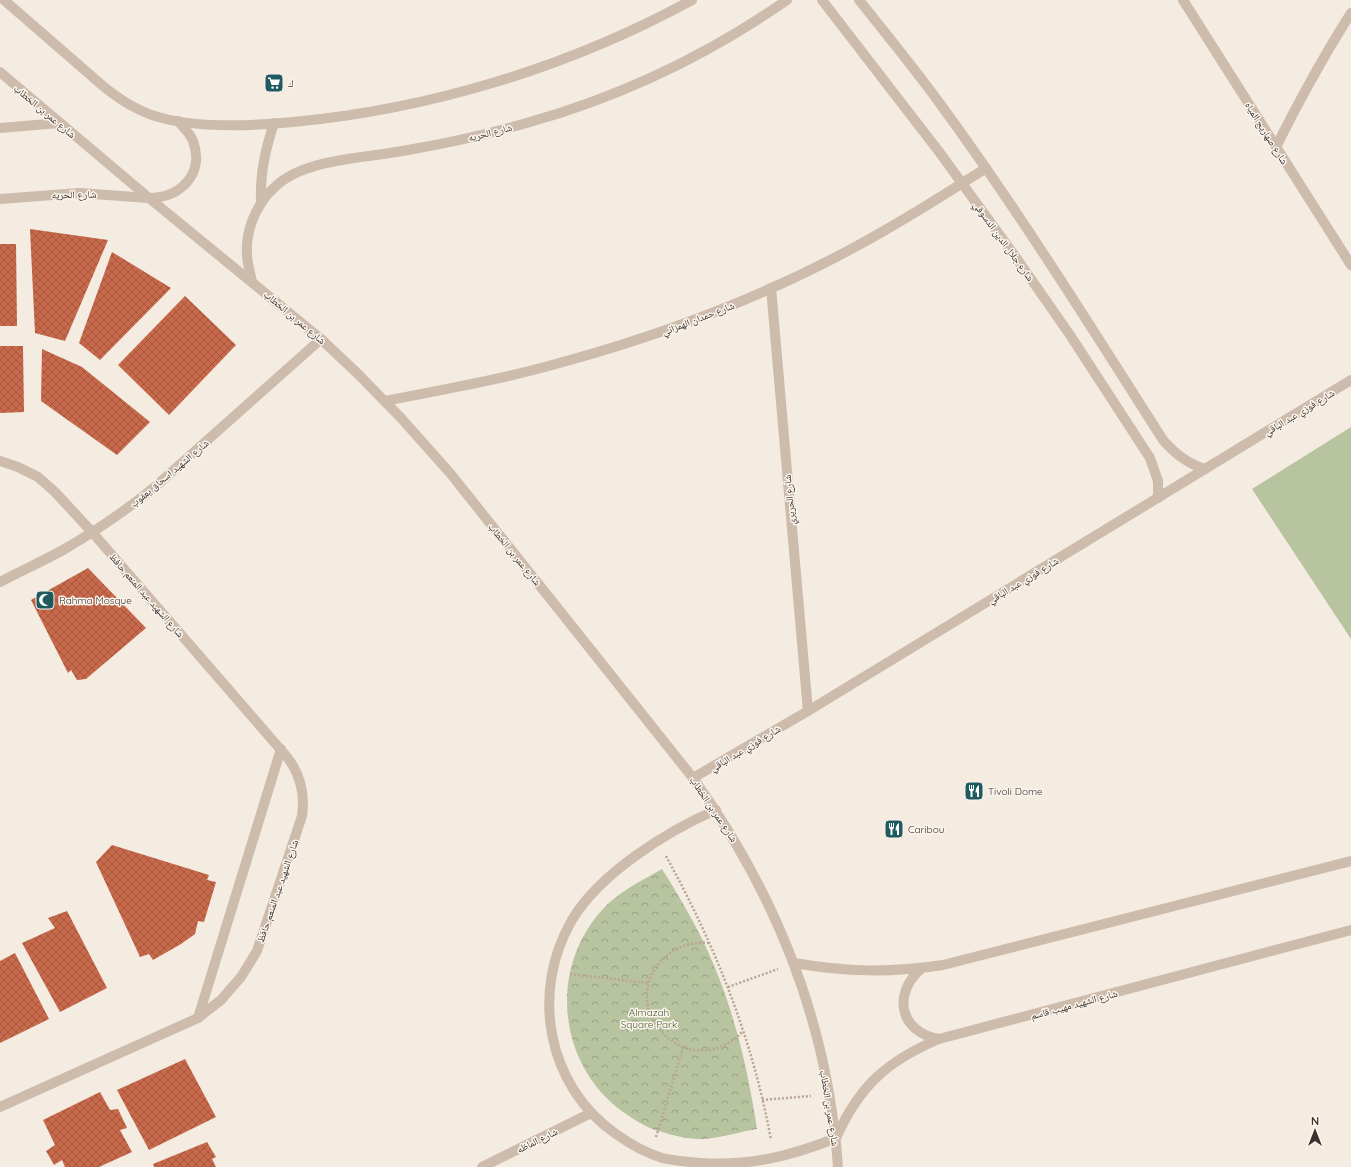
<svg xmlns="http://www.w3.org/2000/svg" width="1351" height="1167" viewBox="0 0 1351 1167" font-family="Quicksand,'Noto Naskh Arabic',sans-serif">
	<defs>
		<pattern id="forest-crowns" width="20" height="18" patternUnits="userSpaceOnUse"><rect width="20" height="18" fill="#b8c4a0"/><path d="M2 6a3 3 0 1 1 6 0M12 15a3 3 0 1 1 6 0" fill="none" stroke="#97a083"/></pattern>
		<pattern id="building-cross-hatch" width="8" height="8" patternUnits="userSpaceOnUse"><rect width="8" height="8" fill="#c8694b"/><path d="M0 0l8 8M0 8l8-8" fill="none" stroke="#a4573f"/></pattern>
	</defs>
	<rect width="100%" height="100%" fill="#f4ebe1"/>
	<path fill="url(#forest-crowns)" d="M662,869C676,891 689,913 701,937C731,997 747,1063 757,1129C740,1132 723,1137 706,1139C692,1140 675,1136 662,1132C650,1129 639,1123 629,1116C559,1071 546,972 602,910C618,892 641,881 662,869Z"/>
	<polygon fill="#b8c4a0" points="1351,427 1351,639 1252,489"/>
	<g fill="url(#building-cross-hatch)">
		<polygon points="30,229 108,240 65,341 35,333"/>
		<polygon points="0,244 16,244 17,326 0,326"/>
		<polygon points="112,252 171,288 100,360 79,343"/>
		<polygon points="185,296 236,345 169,415 118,365"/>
		<polygon points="0,346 23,346 24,412 0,413"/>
		<polygon points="42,349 82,367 150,422 117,455 41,401"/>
		<polygon points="88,568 146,628 86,679 77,680 71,670 68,673 31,600"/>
		<polygon points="112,845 209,875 207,880 216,882 204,922 198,921 195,934 181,944 153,960 149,954 140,957 96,862"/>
		<polygon points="67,911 107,988 60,1012 22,943 55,928 48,918"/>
		<polygon points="15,953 49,1019 0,1043 0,961"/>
		<polygon points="185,1059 216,1117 149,1150 117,1090"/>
		<polygon points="100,1092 110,1110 118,1109 127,1128 120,1130 132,1152 99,1167 65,1167 62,1160 54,1165 46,1151 55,1145 43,1120"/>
		<polygon points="207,1142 216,1157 212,1159 216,1167 154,1167 153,1164"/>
	</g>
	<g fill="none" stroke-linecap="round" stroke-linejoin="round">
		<g stroke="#b9a596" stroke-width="2.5" stroke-dasharray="2 2" stroke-linecap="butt">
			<path d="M666,856C715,945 753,1040 771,1140"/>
			<path d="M709,943C692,942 677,946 664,958C612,1007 689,1088 743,1031"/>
			<polyline points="570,974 649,983"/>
			<polyline points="728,987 778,969"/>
			<polyline points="762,1100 811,1096"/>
			<polyline points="656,1137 683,1048"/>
		</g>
		<g stroke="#cdbbac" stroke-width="10">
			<path d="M4,0L103,86C120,100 141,113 162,118C201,128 253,126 293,122C431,109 569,67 692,0"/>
			<polyline points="822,0 940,153 1017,259 1070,335 1150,458 1158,481 1158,498"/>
			<path d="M859,0C887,35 915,69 941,105C1020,213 1091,327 1163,440C1175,454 1188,464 1205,469"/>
			<polyline points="1183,0 1351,265"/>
			<path d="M0,72L149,198L321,339L358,374L401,418L450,473L693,778C777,895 828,1023 838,1167"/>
			<polyline points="0,128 60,123"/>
			<path d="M1276,147C1299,101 1323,57 1351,13"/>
			<path d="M0,199L79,193L149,198C181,198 205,173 193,141C190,133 183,127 178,121"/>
			<path d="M261,202C260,173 265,151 274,123"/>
			<path d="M252,282C251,276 249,269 248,263C243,235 255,204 276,186C305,158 369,158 408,150C449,143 489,134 530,122C622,96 708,55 787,0"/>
			<polyline points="771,288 808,711"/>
			<path d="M385,401C446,389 509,378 570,360C663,334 754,300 840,255C890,229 938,199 986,168"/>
			<path d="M0,461L18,467L38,477L55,492L92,532L287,757C301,775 305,794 302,816L257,951L241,977L221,1000L198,1018L0,1107"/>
			<path d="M0,582C21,571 43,561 63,550C96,531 128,509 157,485L321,339"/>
			<polyline points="693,778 808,711 1351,380"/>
			<path d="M716,810C667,831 599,874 572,920C530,992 547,1086 616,1134C630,1144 646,1153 662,1158C675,1161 689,1162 702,1163C751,1166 791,1156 836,1138C859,1086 887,1061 939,1039L1351,930"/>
			<path d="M794,963C846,972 890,973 943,965L1351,861"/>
			<path d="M922,968C892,993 899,1032 939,1039"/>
			<polyline points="198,1018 281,749"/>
			<polyline points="482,1167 591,1113"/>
		</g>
	</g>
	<defs>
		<g id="supermarket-square" transform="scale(1)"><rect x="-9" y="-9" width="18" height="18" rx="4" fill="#1f5a5e" stroke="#fbf5ee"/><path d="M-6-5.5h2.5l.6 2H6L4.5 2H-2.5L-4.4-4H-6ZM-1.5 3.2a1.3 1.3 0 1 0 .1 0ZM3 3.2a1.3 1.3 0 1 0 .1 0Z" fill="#fff"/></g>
		<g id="mosque-square" transform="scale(1)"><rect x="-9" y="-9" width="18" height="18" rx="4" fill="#1f5a5e" stroke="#fbf5ee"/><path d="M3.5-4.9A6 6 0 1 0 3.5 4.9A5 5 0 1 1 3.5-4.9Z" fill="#fff"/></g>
		<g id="restaurant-square" transform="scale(1)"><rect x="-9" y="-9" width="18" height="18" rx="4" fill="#1f5a5e" stroke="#fbf5ee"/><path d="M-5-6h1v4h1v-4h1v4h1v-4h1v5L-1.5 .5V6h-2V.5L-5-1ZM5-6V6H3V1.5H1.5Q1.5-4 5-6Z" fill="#fff"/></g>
	</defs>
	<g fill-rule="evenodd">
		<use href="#supermarket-square" x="274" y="83"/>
		<use href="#mosque-square" x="45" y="600"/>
		<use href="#restaurant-square" x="974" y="791"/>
		<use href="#restaurant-square" x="894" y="829"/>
	</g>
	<g text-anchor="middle" stroke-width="3" stroke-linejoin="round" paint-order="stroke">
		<g font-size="10" fill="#3b302b" stroke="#fbf5ee" text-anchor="start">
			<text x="288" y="87">ك</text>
			<text x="59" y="604">Rahma Mosque</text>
			<text x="988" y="795">Tivoli Dome</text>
			<text x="908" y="833">Caribou</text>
		</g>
		<g font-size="10" fill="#3b302b" stroke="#fbf5ee">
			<text transform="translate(45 111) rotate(40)" y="4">شارع عمر بن الخطاب</text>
			<text transform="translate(490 132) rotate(-14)" y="4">شارع الحريه</text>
			<text transform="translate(1267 133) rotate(58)" y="4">شارع صهاريج المياه</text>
			<text transform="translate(74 194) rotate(-1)" y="4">شارع الحريه</text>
			<text transform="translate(1004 241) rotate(54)" y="4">شارع جلال الدين الدسوقي</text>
			<text transform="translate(295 317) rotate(40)" y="4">شارع عمر بن الخطاب</text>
			<text transform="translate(698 318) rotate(-21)" y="4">شارع حمدان الهمزاني</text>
			<text transform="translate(1299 412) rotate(-31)" y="4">شارع فوزي عبد الباقي</text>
			<text transform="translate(169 473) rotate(-40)" y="4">شارع الشهيد اسحاق يعقوب</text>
			<text transform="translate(789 500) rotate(-95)" y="4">شارع الحريري</text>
			<text transform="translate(515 554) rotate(51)" y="4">شارع عمر بن الخطاب</text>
			<text transform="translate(1023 580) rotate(-31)" y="4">شارع فوزي عبد الباقي</text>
			<text transform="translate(147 595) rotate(49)" y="4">شارع الشهيد عبد المنعم حافظ</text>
			<text transform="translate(745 748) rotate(-31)" y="4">شارع فوزي عبد الباقي</text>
			<text transform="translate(714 809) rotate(56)" y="4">شارع عمر بن الخطاب</text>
			<text transform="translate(277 891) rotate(-71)" y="4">شارع الشهيد عبد المنعم حافظ</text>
			<text transform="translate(1074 1004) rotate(-15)" y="4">شارع الشهيد مهيب قاسم</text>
			<text transform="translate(830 1108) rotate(81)" y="4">شارع عمر بن الخطاب</text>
			<text transform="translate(537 1140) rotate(-26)" y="4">شارع الماظه</text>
		</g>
		<g font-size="10" fill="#4a5a2e" stroke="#fbf5ee">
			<text x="649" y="1016">Almazah<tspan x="649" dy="12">Square Park</tspan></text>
		</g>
	</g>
	<g transform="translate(1315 1131)" stroke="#fbf5ee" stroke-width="3" paint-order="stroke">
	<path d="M0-3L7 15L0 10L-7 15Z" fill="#3b302b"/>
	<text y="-6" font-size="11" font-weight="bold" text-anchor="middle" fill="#3b302b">N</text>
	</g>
</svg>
